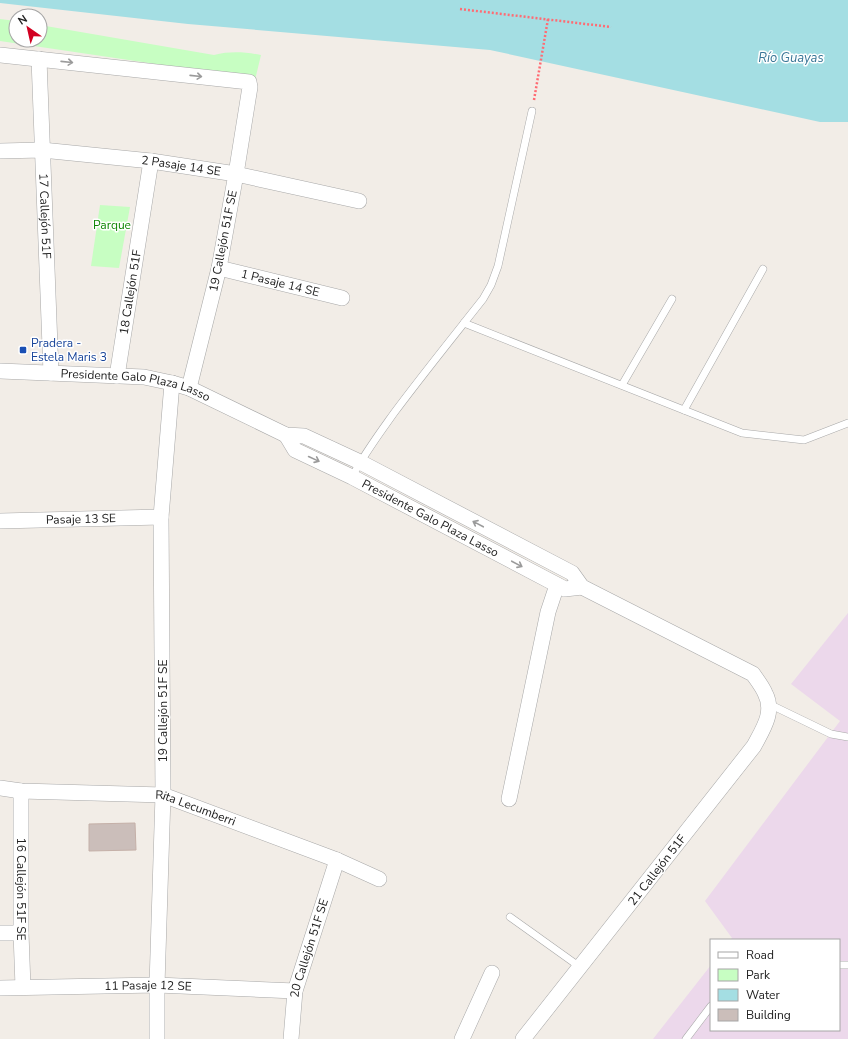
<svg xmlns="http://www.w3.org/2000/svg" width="848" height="1039" viewBox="0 0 848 1039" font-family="'Nunito Sans',sans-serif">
	<rect width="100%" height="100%" fill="#f2ede7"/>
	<polygon fill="#ecd8eb" points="848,613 848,1039 653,1039 711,965 711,1030 839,1030 839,940 730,940 732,938 705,901 840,721 791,684"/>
	<g fill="#c7fec2">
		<path d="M0,19L16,21V40H40V25L214,55C230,51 245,52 261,55L255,80L149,63L0,41Z"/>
		<polygon points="100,205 130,207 119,268 91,266"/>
	</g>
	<polygon fill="#a4dee3" points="0,0 848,0 848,122 820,122 490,50 188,24 0,3"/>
	<polygon fill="#cbbeba" stroke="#c5b0a8" points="135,823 136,850 89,851 89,824"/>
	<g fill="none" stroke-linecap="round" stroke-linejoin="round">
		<g stroke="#a8a8a8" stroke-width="8">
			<g id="service">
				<polyline points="464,323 742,433 804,440 848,423"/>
				<polyline points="622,385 672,299"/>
				<polyline points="684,410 763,269"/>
				<path d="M352,477C364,454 379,434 394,413C423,374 453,337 483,299L491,285L498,266L532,111"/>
				<polyline points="769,704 831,734 848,737"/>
				<polyline points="510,917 580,967"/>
				<polyline points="839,965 848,965"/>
				<polyline points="686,1039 711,1006"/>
			</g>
		</g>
		<g stroke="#a8a8a8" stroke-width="16">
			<g id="minor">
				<polyline points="0,55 249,82 250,87 236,174 219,268 189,388"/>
				<path id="s1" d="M39,59L51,373"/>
				<path id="s2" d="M0,151L42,150L151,161L236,174L359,201"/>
				<path id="s3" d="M219,268L342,298"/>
				<path id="s4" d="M0,371L144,377L172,383L189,388L286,435L304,436L360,462L572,573L582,587L753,674C757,680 762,686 765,693C775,712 763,729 754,746L523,1039"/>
				<path id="s5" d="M117,376L151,161"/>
				<path id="s6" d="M286,435L295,450L352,477L565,589L582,587"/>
				<path id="s7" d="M0,521L161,517"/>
				<path id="s8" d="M0,788L21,791L163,795L337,860L379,879"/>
				<path id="s9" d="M21,791V933L23,987"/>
				<polyline points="509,799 548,612 557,585"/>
				<polyline points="0,933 21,933"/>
				<path id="s10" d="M0,988L157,985L295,991"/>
				<polyline points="157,1039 157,985 163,795 161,517 172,383"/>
				<path id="s11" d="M291,1039L295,991L337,860"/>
				<polyline points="462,1039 492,973"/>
			</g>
		</g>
		<g stroke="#ff6b73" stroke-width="2.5" stroke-dasharray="2 2" stroke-linecap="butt">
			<polyline points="460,9 611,27"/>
			<polyline points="534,100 548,19"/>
		</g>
		<use href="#service" stroke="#fff" stroke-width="7"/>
		<use href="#minor" stroke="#fff" stroke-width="15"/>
	</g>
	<defs><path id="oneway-shaft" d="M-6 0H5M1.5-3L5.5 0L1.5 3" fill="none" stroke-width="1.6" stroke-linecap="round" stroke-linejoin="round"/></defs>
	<g stroke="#9b9b9b">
		<use href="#oneway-shaft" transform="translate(67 62) rotate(6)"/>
		<use href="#oneway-shaft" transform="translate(196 76) rotate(6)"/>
		<use href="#oneway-shaft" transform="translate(314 459) rotate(25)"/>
		<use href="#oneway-shaft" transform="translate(478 524) rotate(-152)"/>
		<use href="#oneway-shaft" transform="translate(517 564) rotate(28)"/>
	</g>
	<rect fill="#1a4fb4" stroke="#fff" stroke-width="1.5" x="19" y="346" width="8" height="8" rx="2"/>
	<g text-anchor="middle" stroke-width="3" stroke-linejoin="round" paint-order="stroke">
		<g font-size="12" fill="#212121" stroke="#fff">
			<text dy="4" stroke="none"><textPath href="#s2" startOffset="182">2 Pasaje 14 SE</textPath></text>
			<text dy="4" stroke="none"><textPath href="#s1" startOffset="157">17 Callejón 51F</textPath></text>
			<text transform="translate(223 241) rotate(-79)" y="4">19 Callejón 51F SE</text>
			<text dy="4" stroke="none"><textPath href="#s3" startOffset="63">1 Pasaje 14 SE</textPath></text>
			<text dy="4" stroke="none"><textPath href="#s5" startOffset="85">18 Callejón 51F</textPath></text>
			<text dy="4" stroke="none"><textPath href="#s4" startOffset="137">Presidente Galo Plaza Lasso</textPath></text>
			<text dy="4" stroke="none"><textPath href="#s6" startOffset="169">Presidente Galo Plaza Lasso</textPath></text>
			<text dy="4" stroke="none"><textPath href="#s7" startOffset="81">Pasaje 13 SE</textPath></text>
			<text transform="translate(163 711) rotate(-90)" y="4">19 Callejón 51F SE</text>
			<text dy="4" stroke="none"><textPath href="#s8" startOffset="198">Rita Lecumberri</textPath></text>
			<text transform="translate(657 870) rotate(-52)" y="4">21 Callejón 51F</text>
			<text dy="4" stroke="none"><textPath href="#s9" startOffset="98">16 Callejón 51F SE</textPath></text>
			<text dy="4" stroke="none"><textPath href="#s11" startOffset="93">20 Callejón 51F SE</textPath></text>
			<text dy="4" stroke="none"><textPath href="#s10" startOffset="148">11 Pasaje 12 SE</textPath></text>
		</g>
		<g font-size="12" fill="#0c8603" stroke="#fff">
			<text x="112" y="229">Parque</text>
		</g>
		<g font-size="12" fill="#164399" stroke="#fff" text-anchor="start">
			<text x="31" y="347">Pradera -<tspan x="31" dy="14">Estela Maris 3</tspan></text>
		</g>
		<g font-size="13" font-style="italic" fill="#3a7798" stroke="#fff">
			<text x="791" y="62">Río Guayas</text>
		</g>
	</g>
	<rect x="710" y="939" width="130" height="92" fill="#ffffff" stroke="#a6a6a6"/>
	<rect x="718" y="952" width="20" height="6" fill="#ffffff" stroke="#a6a6a6"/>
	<text x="746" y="959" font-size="12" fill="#212121">Road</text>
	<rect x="718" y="969" width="20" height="12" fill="#c7fec2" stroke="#a6a6a6"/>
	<text x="746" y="979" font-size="12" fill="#212121">Park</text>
	<rect x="718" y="989" width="20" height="12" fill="#a4dee3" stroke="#a6a6a6"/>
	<text x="746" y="999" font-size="12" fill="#212121">Water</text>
	<rect x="718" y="1009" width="20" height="12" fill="#cbbeba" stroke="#a6a6a6"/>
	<text x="746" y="1019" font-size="12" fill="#212121">Building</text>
	<g transform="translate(28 28) rotate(326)"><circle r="19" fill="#ffffff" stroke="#a6a6a6"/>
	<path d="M0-3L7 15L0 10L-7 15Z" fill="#d20021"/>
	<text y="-6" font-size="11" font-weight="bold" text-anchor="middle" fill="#212121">N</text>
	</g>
</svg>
